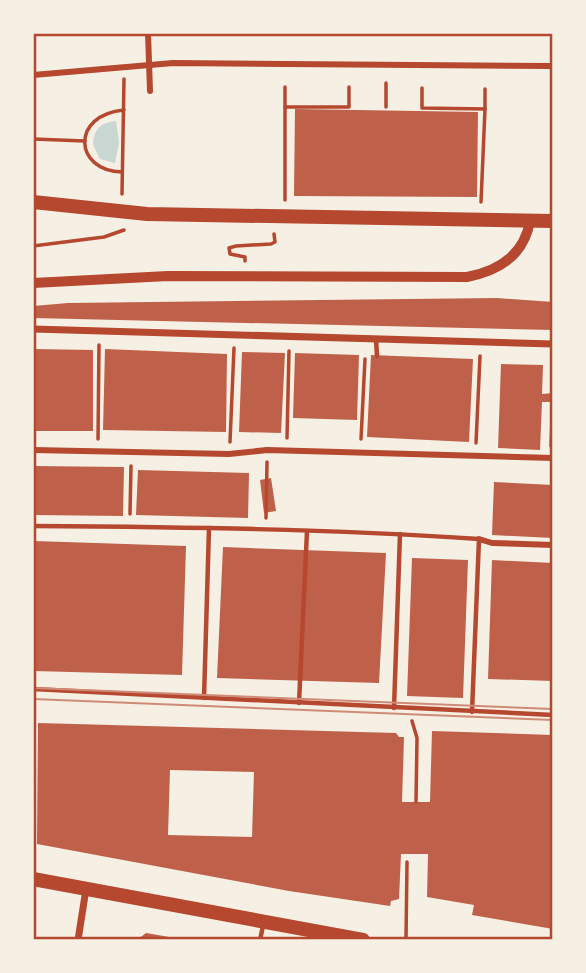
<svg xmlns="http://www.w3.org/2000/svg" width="586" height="973" viewBox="0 0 586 973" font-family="Manrope,sans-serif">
	<rect width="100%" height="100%" fill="#f6efe4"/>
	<path fill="#c9d6d2" d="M116,121L119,142L115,163L100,159L93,145C93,130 101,122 116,121Z"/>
	<g fill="#bf614a" fill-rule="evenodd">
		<polygon points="295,109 478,112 477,197 294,196"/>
		<polygon points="497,298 553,302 553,330 33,318 33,306 68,303"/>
		<polygon points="33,349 93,350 93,431 33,431"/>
		<polygon points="105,349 227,354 226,432 103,430"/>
		<polygon points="242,352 285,353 281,433 239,432"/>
		<polygon points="295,353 359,355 357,420 293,418"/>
		<polygon points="371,355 473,359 469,442 367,437"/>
		<polygon points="501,364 543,365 542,394 553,393 553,402 542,402 540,450 498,448"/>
		<polygon points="33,466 124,467 123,516 33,515"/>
		<polygon points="138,470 249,473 248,518 136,515"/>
		<polygon points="271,478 276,511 264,513 260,480"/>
		<polygon points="494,482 553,485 553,538 492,535"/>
		<polygon points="34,541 186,546 182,675 33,671"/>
		<polygon points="223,547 386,553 379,683 217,678"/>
		<polygon points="412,558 468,560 463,698 407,696"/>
		<polygon points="492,560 553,563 553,681 488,679"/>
		<path d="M38,723L396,733L399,737H404L402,802H430L432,731L553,735V929L472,915L474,905L427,897L428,854H401L399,899L391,901L390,906L289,891L37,844ZM170,770L254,772L252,837L168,835Z"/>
		<polygon points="146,933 175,938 175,940 137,940"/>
	</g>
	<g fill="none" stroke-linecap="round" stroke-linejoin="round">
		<g stroke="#b5482f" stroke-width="3.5">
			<polyline points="285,87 285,107"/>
			<polyline points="422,88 422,108 485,109 481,202"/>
			<polyline points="386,107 386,83"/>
			<polyline points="485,109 485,89"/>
			<polyline points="33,139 85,141"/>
			<path d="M122,172C74,171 70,115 124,110"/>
			<polyline points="122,194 124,79"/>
			<polyline points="285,200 285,107 349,107 349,87"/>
			<polyline points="33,246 104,237 124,230"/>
			<polyline points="245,261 245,257 230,254 229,248 236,246 271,244 275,242 274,234"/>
			<polyline points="287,438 289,351"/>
			<polyline points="98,439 99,345"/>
			<polyline points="361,439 365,359"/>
			<polyline points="230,442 234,348"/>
			<polyline points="476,443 480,356"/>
			<polyline points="551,446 553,393"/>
			<polyline points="130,514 131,466"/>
			<polyline points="266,518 267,462"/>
			<polyline points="412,721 417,738 416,802"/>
			<polyline points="406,940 407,862"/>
		</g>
		<g stroke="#b5482f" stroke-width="4.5">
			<polyline points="376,339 377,356"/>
			<path d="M33,526C182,527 331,529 479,539L472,712"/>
			<polyline points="33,689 553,715"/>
			<polyline points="204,698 209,528"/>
			<polyline points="299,703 307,531"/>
			<polyline points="394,708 400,534"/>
			<polyline points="260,940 263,926"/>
		</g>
		<g stroke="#b5482f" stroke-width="6">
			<polyline points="148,33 150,91"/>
			<polyline points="33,75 173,63 553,66"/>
			<polyline points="33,450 229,454 267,450 553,458"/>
			<polyline points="479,539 492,543 553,545"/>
		</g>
		<g stroke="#b5482f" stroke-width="7">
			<polyline points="33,329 553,344"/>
			<polyline points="78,940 86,889"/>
		</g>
		<path stroke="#b5482f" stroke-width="10" d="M33,283L168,276L467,277C499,271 524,255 530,221"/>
		<g stroke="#b5482f" stroke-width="14">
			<polyline points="33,202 147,214 553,221"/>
			<polyline points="33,879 363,940"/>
		</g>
		<g stroke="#cf8b77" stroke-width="2">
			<polyline points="33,688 553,709"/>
			<polyline points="33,699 553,720"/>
		</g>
	</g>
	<rect width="586" height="973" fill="none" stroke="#f6efe4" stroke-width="70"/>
	<rect x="35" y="35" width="516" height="903" fill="none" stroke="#b5482f" stroke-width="2.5"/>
</svg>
